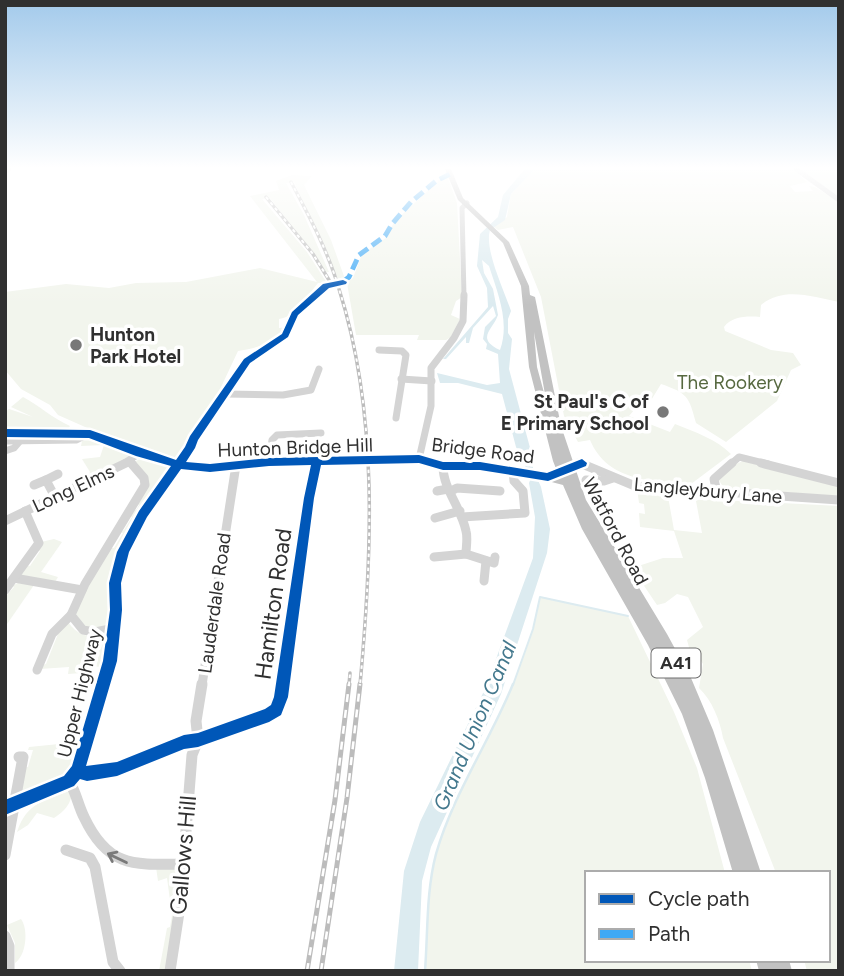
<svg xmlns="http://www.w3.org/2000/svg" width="844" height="976" viewBox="0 0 844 976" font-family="Figtree,sans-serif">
	<rect width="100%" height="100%" fill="#fff"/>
	<g fill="#f2f5ed">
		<path d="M535,169H793L807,182L790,186L795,192L813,191L809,186L815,187L839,202V302C813,297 784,286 761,305L760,317C748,316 732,316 724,327L725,331L771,350L793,353L801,365L791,370L777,401L726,442L696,423C689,396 687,393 661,384L650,402H641L629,416L670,432L675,424C695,432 716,439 731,454L691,484C652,481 608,482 590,440L578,442L564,416L541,297L513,227L498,230L494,227L507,217L511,194Z"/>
		<polygon points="798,169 839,169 839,197"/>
		<path d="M292,175L312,176L304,185L331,240L345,279L339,281L294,182L286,183L304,215L329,272H326L270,198L262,199L307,252L327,283H318C306,297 298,316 279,319V328L288,327C278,343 256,348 238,351L207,417L191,437L179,458H166L119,442L58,415L50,405L21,389L5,370V292L66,284L109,288L136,283L186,282L260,268L317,282L250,196L279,190L276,181Z"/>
		<polygon points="444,176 447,176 457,203 462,297 456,301 451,315 460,319 451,337 446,340 417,340 419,335 356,335 347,283 353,278 362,254 386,238 394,222"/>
		<path d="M23,397C40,406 52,418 70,426L67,430L5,429V412L9,409L33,417L11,407Z"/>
		<polygon points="89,437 113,444 133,456 86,479 90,472 82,459 100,457 104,445 81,446 82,441 77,441"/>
		<polygon points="142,458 172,468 130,531 112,622 105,628 86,629 74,611 109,548 114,548 123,533 119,532 124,530 132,517 129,516 133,510 136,510 139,505 136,504 145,490 134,462"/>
		<polygon points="743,461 839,486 839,496 724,488 718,479 731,466"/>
		<path d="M637,488L667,491L674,530L702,533L696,501L700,499L839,506V971H807L804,960H828V873H776L723,738C720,721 712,700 699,688L703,664L697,655L690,651L687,640L703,627L688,597L677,594L665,603L657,605L632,568L663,558H683L674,531L640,527L639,513L645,514L644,504L639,503Z"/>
		<polygon points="54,539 62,542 41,572 58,577 55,582 21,577 20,573 26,565 30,566 40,551 37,550 41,542"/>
		<polygon points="18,583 34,585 5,627 5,597 14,587 12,586"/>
		<path d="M540,597L628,616L674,712L697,768L725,873H587V960H749L752,971H425C430,923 424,886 441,839C471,757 525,685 540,597Z"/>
		<path d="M68,622C80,639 93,637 111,636L103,667L84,666L82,673L68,674L69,667L40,669L42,665L46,664L58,634Z"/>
		<polygon points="82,739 80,755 75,756 74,761 78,761 64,780 24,798 23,792 17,793 22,768 28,767 33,750 28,750 29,747 79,742"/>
		<path d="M72,790C72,803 65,811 54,818L37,813L28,825L17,832C27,802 44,801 72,790Z"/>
		<polygon points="156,867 176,868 180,872 166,971 159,971 167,928 170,927 172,915 167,878 158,881"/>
		<path d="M21,919C29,930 26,956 15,963V943L7,925Z"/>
	</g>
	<path fill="#dcebf0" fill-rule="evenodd" d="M525,169H535L511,194L505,220L490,230C484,249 504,290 511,311L508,319V333L512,339L509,369L533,459V469L541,487L550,529L547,553L501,694L431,847L422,881L418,971H394L404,871L420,822L485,689L533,558L535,517L529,483L531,478L516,447L502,394L458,383H440L437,373L487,385L500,383L498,354L486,349L487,344L483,339L485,327L496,316L493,306L473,328L469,343H466V337L446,359H443L488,307L487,288L477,266L480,234L498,217L503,195ZM482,260L489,266C498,294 510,322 500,350C475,338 493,330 498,315L493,289L484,273Z"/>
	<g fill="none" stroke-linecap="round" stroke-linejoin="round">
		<polyline stroke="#dcebf0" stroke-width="2" points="513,685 533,629 540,597 628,616"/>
		<path stroke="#dcebf0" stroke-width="2.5" d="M425,971C428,932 426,892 436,854C453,794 490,741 513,684"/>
		<g stroke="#d4d4d4" stroke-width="5">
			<polyline points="796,169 839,200"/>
			<polyline points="5,171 9,169"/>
			<polyline points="314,297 326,286"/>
			<polyline points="464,297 462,208 467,203"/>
		</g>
		<g stroke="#d4d4d4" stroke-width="7">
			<polyline points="379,350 402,351 406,355 396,418"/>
			<polyline points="401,379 432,381"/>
			<polyline points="225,394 283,395 311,390 319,369"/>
			<polyline points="5,433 90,434 177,464"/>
			<polyline points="5,441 76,440 88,434"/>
			<polyline points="5,451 14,448 20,441"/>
			<polyline points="419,459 431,406 431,368 454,338 463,321 464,295"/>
			<polyline points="130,461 133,464"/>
			<polyline points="269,462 272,440 277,435 321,433"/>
			<polyline points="578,462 586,464"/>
			<polyline points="123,464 140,453"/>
			<polyline points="178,464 237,373 252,356 285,335 295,314 316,295"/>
			<polyline points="245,464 419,459 438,464"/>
			<polyline points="578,464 582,463"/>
			<polyline points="731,464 739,457 768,464"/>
		</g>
		<g stroke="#d4d4d4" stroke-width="9">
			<polyline points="172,463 210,468 262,463"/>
			<polyline points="432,463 443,466 480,466 548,477 582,463"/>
			<polyline points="580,463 635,486 839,500"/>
			<polyline points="761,463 839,483"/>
			<path d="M443,466C443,489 461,507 466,531C468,538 466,547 466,554L494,563L495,557"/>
			<polyline points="586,480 604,481 613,478"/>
			<polyline points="34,485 46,480"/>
			<polyline points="437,491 448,489"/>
			<polyline points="451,491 457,488 500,491"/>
			<polyline points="717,493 714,479 732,463"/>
			<polyline points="55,497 46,480 58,474"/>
			<polyline points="462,517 525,513 523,491 514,481 513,471"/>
			<polyline points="435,518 460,511"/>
			<polyline points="5,521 126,463"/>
			<polyline points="434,557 466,554"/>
			<polyline points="14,578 82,590"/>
			<polyline points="484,581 486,561"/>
			<polyline points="5,590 39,543 25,511"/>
			<polyline points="115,628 95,632 83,630 71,615 85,584 145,485 144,478 131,463"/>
			<polyline points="37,670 52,634 71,615"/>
			<path d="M103,685C110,661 114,637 116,612C116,601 114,590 116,580C125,535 153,499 180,463"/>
			<polyline points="202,685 236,465"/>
			<polyline points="283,685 309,498 317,463"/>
		</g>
		<g stroke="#d4d4d4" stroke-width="11">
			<polyline points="198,740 196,721 202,684"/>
			<polyline points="78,770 87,774 117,769 184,742 198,740 269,715 276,710 283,684"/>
			<path d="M69,781C76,792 78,805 84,817C108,868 134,865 184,864"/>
			<polyline points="5,808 69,781 78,770 103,684"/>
			<polyline points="66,850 90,858 95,867 113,962 120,971"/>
			<polyline points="5,855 23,757 19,757"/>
			<polyline points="5,936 9,946 9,971"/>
			<polyline points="170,971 180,906 192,755 198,740"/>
		</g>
		<g fill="#c2c2c2" fill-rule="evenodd">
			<path d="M445,169H451L463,198L509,242L529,286L530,295L535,297L561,426L586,500L667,634L691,678L713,730L761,873H733L705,778L682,714L648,645L582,529L563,485L544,480L543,477L544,474L548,473L559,476L553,461L529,367L521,286L503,243L458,200ZM534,332L546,400L537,367Z"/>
			<polygon points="756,960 789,960 792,971 759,971"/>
		</g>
		<g stroke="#bcbcbc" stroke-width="3.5">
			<g id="rail-far1">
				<path d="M291,182C309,216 328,251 339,289C379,415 372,555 360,685"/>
				<polyline points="266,197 313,254 329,280"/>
				<polyline points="349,685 350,673"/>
			</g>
		</g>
		<g stroke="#bcbcbc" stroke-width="5">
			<g id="rail">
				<polyline points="307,971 335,800 349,684"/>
				<polyline points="321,971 347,798 360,684"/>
			</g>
		</g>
		<use href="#rail-far1" stroke="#fff" stroke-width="2" stroke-dasharray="3.5" stroke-linecap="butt"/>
		<use href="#rail" stroke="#fff" stroke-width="2.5" stroke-dasharray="8" stroke-linecap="butt"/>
		<polyline stroke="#d4d4d4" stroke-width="5" points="326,286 343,282"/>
		<polyline stroke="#3fa9f5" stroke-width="5" stroke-dasharray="11 5" stroke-linecap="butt" points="343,282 349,277 359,255 385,236 392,224 411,202 436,181 450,174"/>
		<g stroke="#fff" stroke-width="5">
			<path id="cycleway" d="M343,280L347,282L346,284L329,288L298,315L288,337L250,363L198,440L195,448L186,462L210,464L269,458L419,455L443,462H480L547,473L582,459L587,463L586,466L548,481L480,470H443L419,463L321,465L314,498L288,697L281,715L269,722L198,747L184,749L117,776L87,781L80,779L74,786L5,815V800L64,776L72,766L103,661L110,610L109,583L117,552L139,511L171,466L136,456L89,438L5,437V429L90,430L176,460L185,447L190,436L244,359L282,334L292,312L323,284ZM311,465L304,498L274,697L271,705L265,709L198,733L184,735L117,762L86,766L117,661L122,610L121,583L129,552L147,517L181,469L210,472L269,466Z"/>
		</g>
		<use href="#cycleway" fill="#0057b8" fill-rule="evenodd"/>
	</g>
	<defs><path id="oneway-shaft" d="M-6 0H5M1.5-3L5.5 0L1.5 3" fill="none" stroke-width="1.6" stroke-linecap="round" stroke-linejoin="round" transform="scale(1.75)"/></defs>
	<use stroke="#7a7a7a" href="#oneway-shaft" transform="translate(117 858) rotate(-154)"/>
	<linearGradient id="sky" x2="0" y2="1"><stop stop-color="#a3caeb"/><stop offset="0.55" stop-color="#fff"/><stop offset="1" stop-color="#fff" stop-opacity="0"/></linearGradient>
	<rect width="844" height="305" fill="url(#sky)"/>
	<g fill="#787878" stroke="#fff" stroke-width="2.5">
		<circle cx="76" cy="345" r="7"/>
		<circle cx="663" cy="412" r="7"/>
	</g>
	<g text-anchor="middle" stroke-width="7" stroke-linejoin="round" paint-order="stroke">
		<rect fill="#fff" stroke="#6e6e6e" stroke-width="2" x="651.5" y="648.5" width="49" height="29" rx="5"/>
		<g font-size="18" font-weight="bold" fill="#303030">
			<text x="676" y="669">A41</text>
		</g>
		<g font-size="19" font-weight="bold" fill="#303030" stroke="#fff" text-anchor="start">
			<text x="90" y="341">Hunton<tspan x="90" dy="22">Park Hotel</tspan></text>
			<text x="649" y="408" text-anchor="end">St Paul's C of<tspan x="649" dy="22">E Primary School</tspan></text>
		</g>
		<g font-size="19" fill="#576940" stroke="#fff">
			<text x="730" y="389">The Rookery</text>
		</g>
		<g font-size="19" fill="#303030" stroke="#fff">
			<text transform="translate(295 447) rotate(-2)" y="7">Hunton Bridge Hill</text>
			<text transform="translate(483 450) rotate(7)" y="7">Bridge Road</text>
			<text transform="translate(73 488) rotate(-25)" y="7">Long Elms</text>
			<text transform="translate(708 490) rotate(5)" y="7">Langleybury Lane</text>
			<text transform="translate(616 531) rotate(62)" y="7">Watford Road</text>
			<text transform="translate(214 603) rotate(-82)" y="7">Lauderdale Road</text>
			<text transform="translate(79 693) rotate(-76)" y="7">Upper Highway</text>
		</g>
		<g font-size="21" font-style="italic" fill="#43788d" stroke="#fff">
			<text transform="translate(475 726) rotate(-67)" y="7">Grand Union Canal</text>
		</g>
		<g font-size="23" fill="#303030" stroke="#fff">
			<text transform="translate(273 604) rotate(-82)" y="8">Hamilton Road</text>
			<text transform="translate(183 855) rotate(-85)" y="8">Gallows Hill</text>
		</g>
	</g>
	<rect width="844" height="976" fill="none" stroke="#303030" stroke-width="14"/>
	<rect x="585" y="871" width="245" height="91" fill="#ffffff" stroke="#acacac" stroke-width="2"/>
	<rect x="599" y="894" width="35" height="10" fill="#0057b8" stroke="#acacac" stroke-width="2"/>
	<text x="648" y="906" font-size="21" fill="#303030">Cycle path</text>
	<rect x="599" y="929" width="35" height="10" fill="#3fa9f5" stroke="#acacac" stroke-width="2"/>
	<text x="648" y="941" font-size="21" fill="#303030">Path</text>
</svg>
